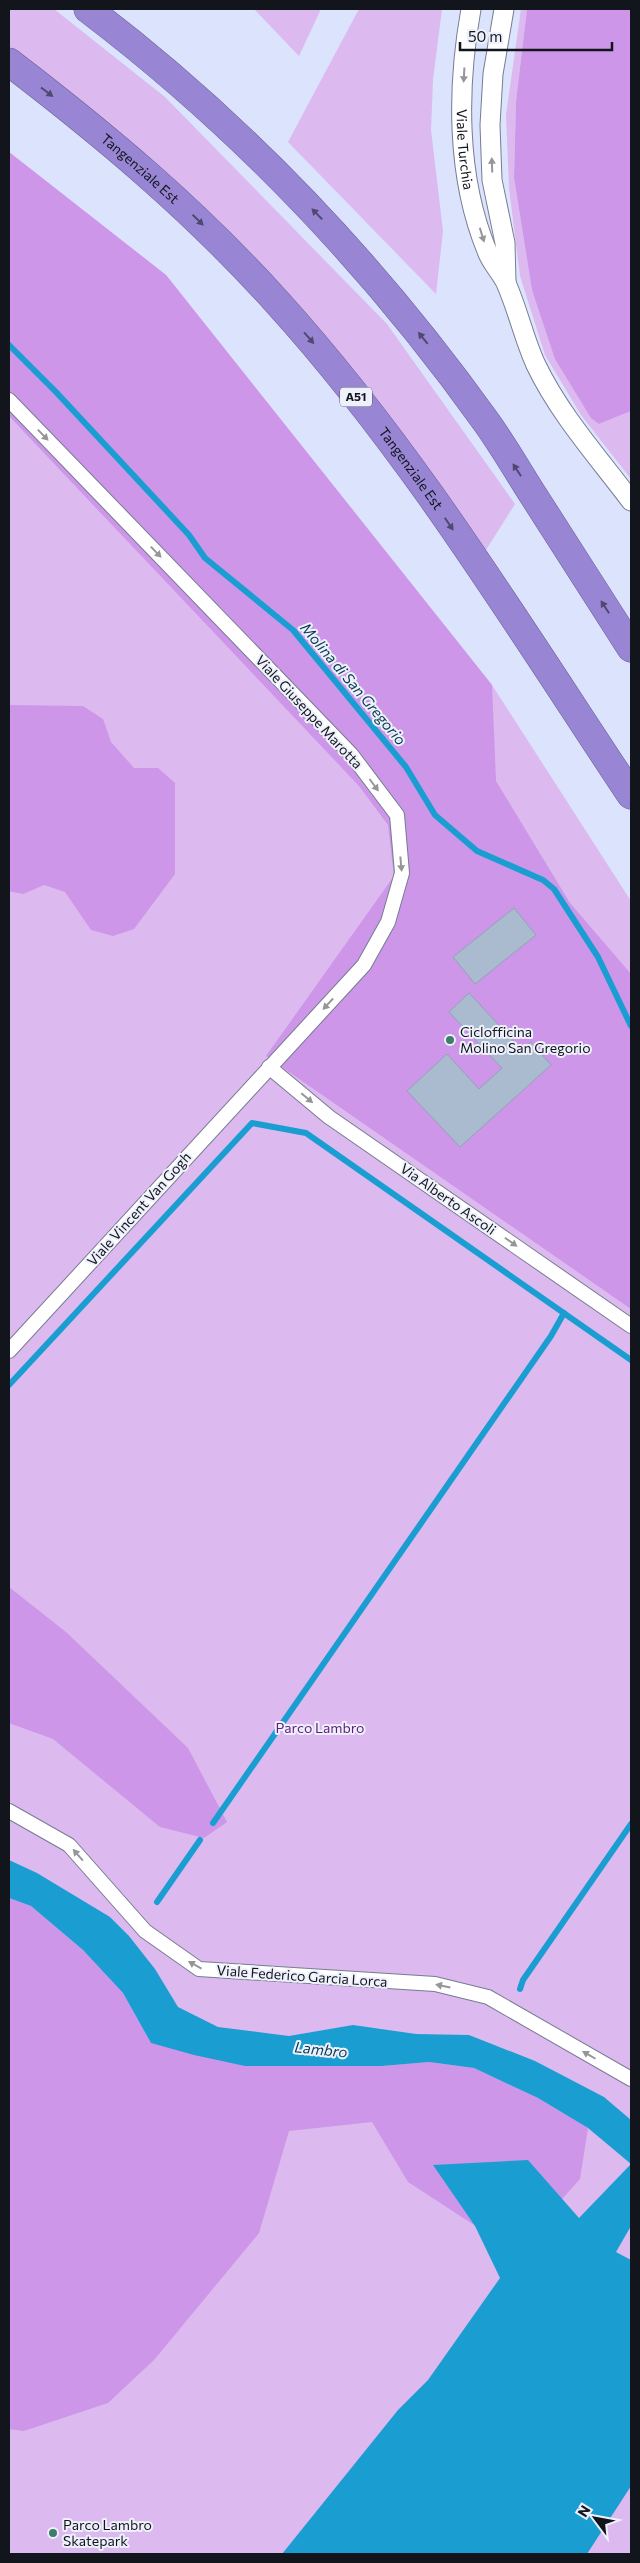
<svg xmlns="http://www.w3.org/2000/svg" width="640" height="2563" viewBox="0 0 640 2563" font-family="Commissioner,sans-serif">
	<rect width="100%" height="100%" fill="#dce3fc"/>
	<g fill="#dcb9ef">
		<polygon points="9,9 54,9 165,97 387,324 515,504 484,553 207,215 126,137 9,46"/>
		<polygon points="254,9 321,9 299,56"/>
		<polygon points="359,9 442,9 433,80 431,130 443,231 436,294 288,142"/>
		<polygon points="521,9 527,9 516,101 514,178 532,290 599,424 631,411 631,479 581,415 545,355 520,276 509,188 506,115"/>
		<polygon points="9,152 166,275 492,685 631,901 631,2554 9,2554"/>
	</g>
	<g fill="#cd96e8">
		<polygon points="527,9 631,9 631,411 599,424 591,418 555,359 532,290 514,178 516,101"/>
		<polygon points="9,152 166,275 492,685 496,781 570,903 631,974 631,1309 266,1056 394,876 388,825 359,786 9,416"/>
		<polygon points="9,705 83,706 103,719 111,742 134,768 158,768 175,783 175,874 134,929 113,936 91,930 65,892 44,885 23,894 9,891"/>
		<polygon points="9,1587 66,1632 188,1748 227,1822 204,1838 160,1827 53,1739 9,1723"/>
		<polygon points="9,1898 31,1906 83,1950 123,1993 151,2043 330,2065 382,2066 429,2062 474,2068 538,2098 588,2128 580,2179 544,2219 491,2236 408,2182 372,2122 289,2131 259,2233 154,2360 108,2403 24,2431 9,2429"/>
	</g>
	<g fill="#1a9ed2">
		<polygon points="9,1860 37,1873 110,1917 129,1936 155,1969 178,2007 218,2027 289,2036 353,2025 416,2034 469,2035 535,2061 604,2097 631,2120 631,2164 588,2128 538,2098 474,2068 429,2062 382,2066 245,2066 194,2055 151,2043 123,1993 83,1950 31,1906 9,1898"/>
		<polygon points="528,2160 579,2218 631,2164 631,2226 616,2252 631,2260 631,2486 587,2554 282,2554 398,2410 428,2380 500,2278 475,2226 433,2165"/>
	</g>
	<g fill="none" stroke-linecap="round" stroke-linejoin="round">
		<g stroke="#1a9ed2" stroke-width="6">
			<polyline points="9,345 56,392 189,535 205,558 293,630 406,767 435,815 477,851 543,880 554,889 598,957 631,1026"/>
			<polyline points="9,1385 252,1123 306,1133 631,1360"/>
			<polyline points="213,1823 551,1336 564,1313"/>
			<polyline points="157,1902 200,1840"/>
			<polyline points="520,1989 523,1980 631,1824"/>
		</g>
	</g>
	<g fill="#aabbd0" stroke="#91a2b6">
		<polygon points="514,908 536,935 475,984 453,957"/>
		<polygon points="469,993 522,1050 531,1042 551,1065 460,1147 407,1091 447,1054 479,1089 502,1068 449,1012"/>
	</g>
	<g fill="none" stroke-linecap="round" stroke-linejoin="round">
		<g stroke="#767c92" stroke-width="16">
			<g id="pedestrian">
				<polyline points="9,400 351,754 397,815 402,873 388,922 364,965 9,1351"/>
				<polyline points="269,1067 329,1117 631,1326"/>
				<polyline points="9,1811 69,1845 145,1931 199,1969 435,1984 488,1997 631,2079"/>
			</g>
		</g>
		<g stroke="#767c92" stroke-width="21">
			<g id="minor">
				<path id="s1" d="M471,9C457,87 456,176 487,251C491,263 501,272 506,283C518,310 524,339 536,365C560,415 598,457 631,501"/>
				<polyline points="504,9 493,74 490,125 492,180 505,243 506,282"/>
			</g>
		</g>
		<g stroke="#695e94" stroke-width="29">
			<g id="motorway">
				<path d="M88,9C242,126 374,265 487,423C504,447 519,473 535,498C567,548 599,598 631,648"/>
				<path id="s2" d="M9,62C107,137 194,210 277,302C413,452 519,627 631,795"/>
			</g>
		</g>
		<use href="#pedestrian" stroke="#fff" stroke-width="14"/>
		<use href="#minor" stroke="#fff" stroke-width="19"/>
		<use href="#motorway" stroke="#9886d4" stroke-width="28"/>
	</g>
	<defs><path id="oneway-solid" d="M-6-.8H1V-3.2L6.5 0L1 3.2V.8H-6Z" transform="scale(1.25)"/></defs>
	<g fill="#959699">
		<use href="#oneway-solid" transform="translate(464 75) rotate(93)"/>
		<use href="#oneway-solid" transform="translate(492 165) rotate(-92)"/>
		<use href="#oneway-solid" transform="translate(482 235) rotate(73)"/>
		<use href="#oneway-solid" transform="translate(43 435) rotate(46)"/>
		<use href="#oneway-solid" transform="translate(156 552) rotate(46)"/>
		<use href="#oneway-solid" transform="translate(374 785) rotate(53)"/>
		<use href="#oneway-solid" transform="translate(401 864) rotate(85)"/>
		<use href="#oneway-solid" transform="translate(328 1004) rotate(133)"/>
		<use href="#oneway-solid" transform="translate(307 1098) rotate(40)"/>
		<use href="#oneway-solid" transform="translate(511 1242) rotate(35)"/>
		<use href="#oneway-solid" transform="translate(78 1855) rotate(-131)"/>
		<use href="#oneway-solid" transform="translate(195 1965) rotate(-151)"/>
		<use href="#oneway-solid" transform="translate(443 1986) rotate(-168)"/>
		<use href="#oneway-solid" transform="translate(589 2055) rotate(-150)"/>
	</g>
	<g fill="#4f486f">
		<use href="#oneway-solid" transform="translate(47 92) rotate(37)"/>
		<use href="#oneway-solid" transform="translate(317 214) rotate(-134)"/>
		<use href="#oneway-solid" transform="translate(198 220) rotate(44)"/>
		<use href="#oneway-solid" transform="translate(309 338) rotate(49)"/>
		<use href="#oneway-solid" transform="translate(423 338) rotate(-129)"/>
		<use href="#oneway-solid" transform="translate(517 470) rotate(-123)"/>
		<use href="#oneway-solid" transform="translate(449 524) rotate(56)"/>
		<use href="#oneway-solid" transform="translate(605 607) rotate(-123)"/>
	</g>
	<g fill="#3f7c69" stroke="#eef1fb" stroke-width="2">
		<circle cx="450" cy="1040" r="5"/>
		<circle cx="53" cy="2533" r="5"/>
	</g>
	<g text-anchor="middle" stroke-width="4" stroke-linejoin="round" paint-order="stroke">
		<rect fill="#eef1fb" stroke="#555760" stroke-width="1" x="340" y="387.5" width="32" height="19" rx="4"/>
		<g font-size="12" font-weight="bold" fill="#13151d">
			<text x="356" y="401">A51</text>
		</g>
		<g font-size="14" fill="#13151d" stroke="#eef1fb">
			<text dy="5" stroke="none"><textPath href="#s1" startOffset="141">Viale Turchia</textPath></text>
			<text dy="5" stroke="none"><textPath href="#s2" startOffset="169">Tangenziale Est</textPath></text>
			<text dy="5" stroke="none"><textPath href="#s2" startOffset="574">Tangenziale Est</textPath></text>
			<text transform="translate(309 712) rotate(47)" y="5">Viale Giuseppe Marotta</text>
			<text transform="translate(448 1199) rotate(35)" y="5">Via Alberto Ascoli</text>
			<text transform="translate(139 1209) rotate(-48)" y="5">Viale Vincent Van Gogh</text>
			<text transform="translate(302 1976) rotate(4)" y="5">Viale Federico Garcia Lorca</text>
		</g>
		<g font-size="14" fill="#13151d" stroke="#eef1fb" text-anchor="start">
			<text x="460" y="1037">Ciclofficina<tspan x="460" dy="16">Molino San Gregorio</tspan></text>
			<text x="63" y="2530">Parco Lambro<tspan x="63" dy="16">Skatepark</tspan></text>
		</g>
		<g font-size="14" fill="#611c7d" stroke="#eef1fb">
			<text x="320" y="1733">Parco Lambro</text>
		</g>
		<g font-size="15" font-style="italic" fill="#073b50" stroke="#eef1fb">
			<text transform="translate(353 684) rotate(50)" y="5">Molina di San Gregorio</text>
			<text transform="translate(321 2050) rotate(6)" y="5">Lambro</text>
		</g>
	</g>
	<rect width="640" height="2563" fill="none" stroke="#13151d" stroke-width="20"/>
	<g transform="translate(595 2518) rotate(302)" stroke="#eef1fb" stroke-width="4" paint-order="stroke">
	<path d="M0-4L9 19L0 12L-9 19Z" fill="#13151d"/>
	<text y="-8" font-size="14" font-weight="bold" text-anchor="middle" fill="#13151d">N</text>
	</g>
	<path d="M460 42v8h152v-8" fill="none" stroke="#13151d" stroke-width="2.5"/>
	<text x="468" y="42" font-size="15" fill="#13151d" stroke="#eef1fb" stroke-width="4" paint-order="stroke">50 m</text>
</svg>
